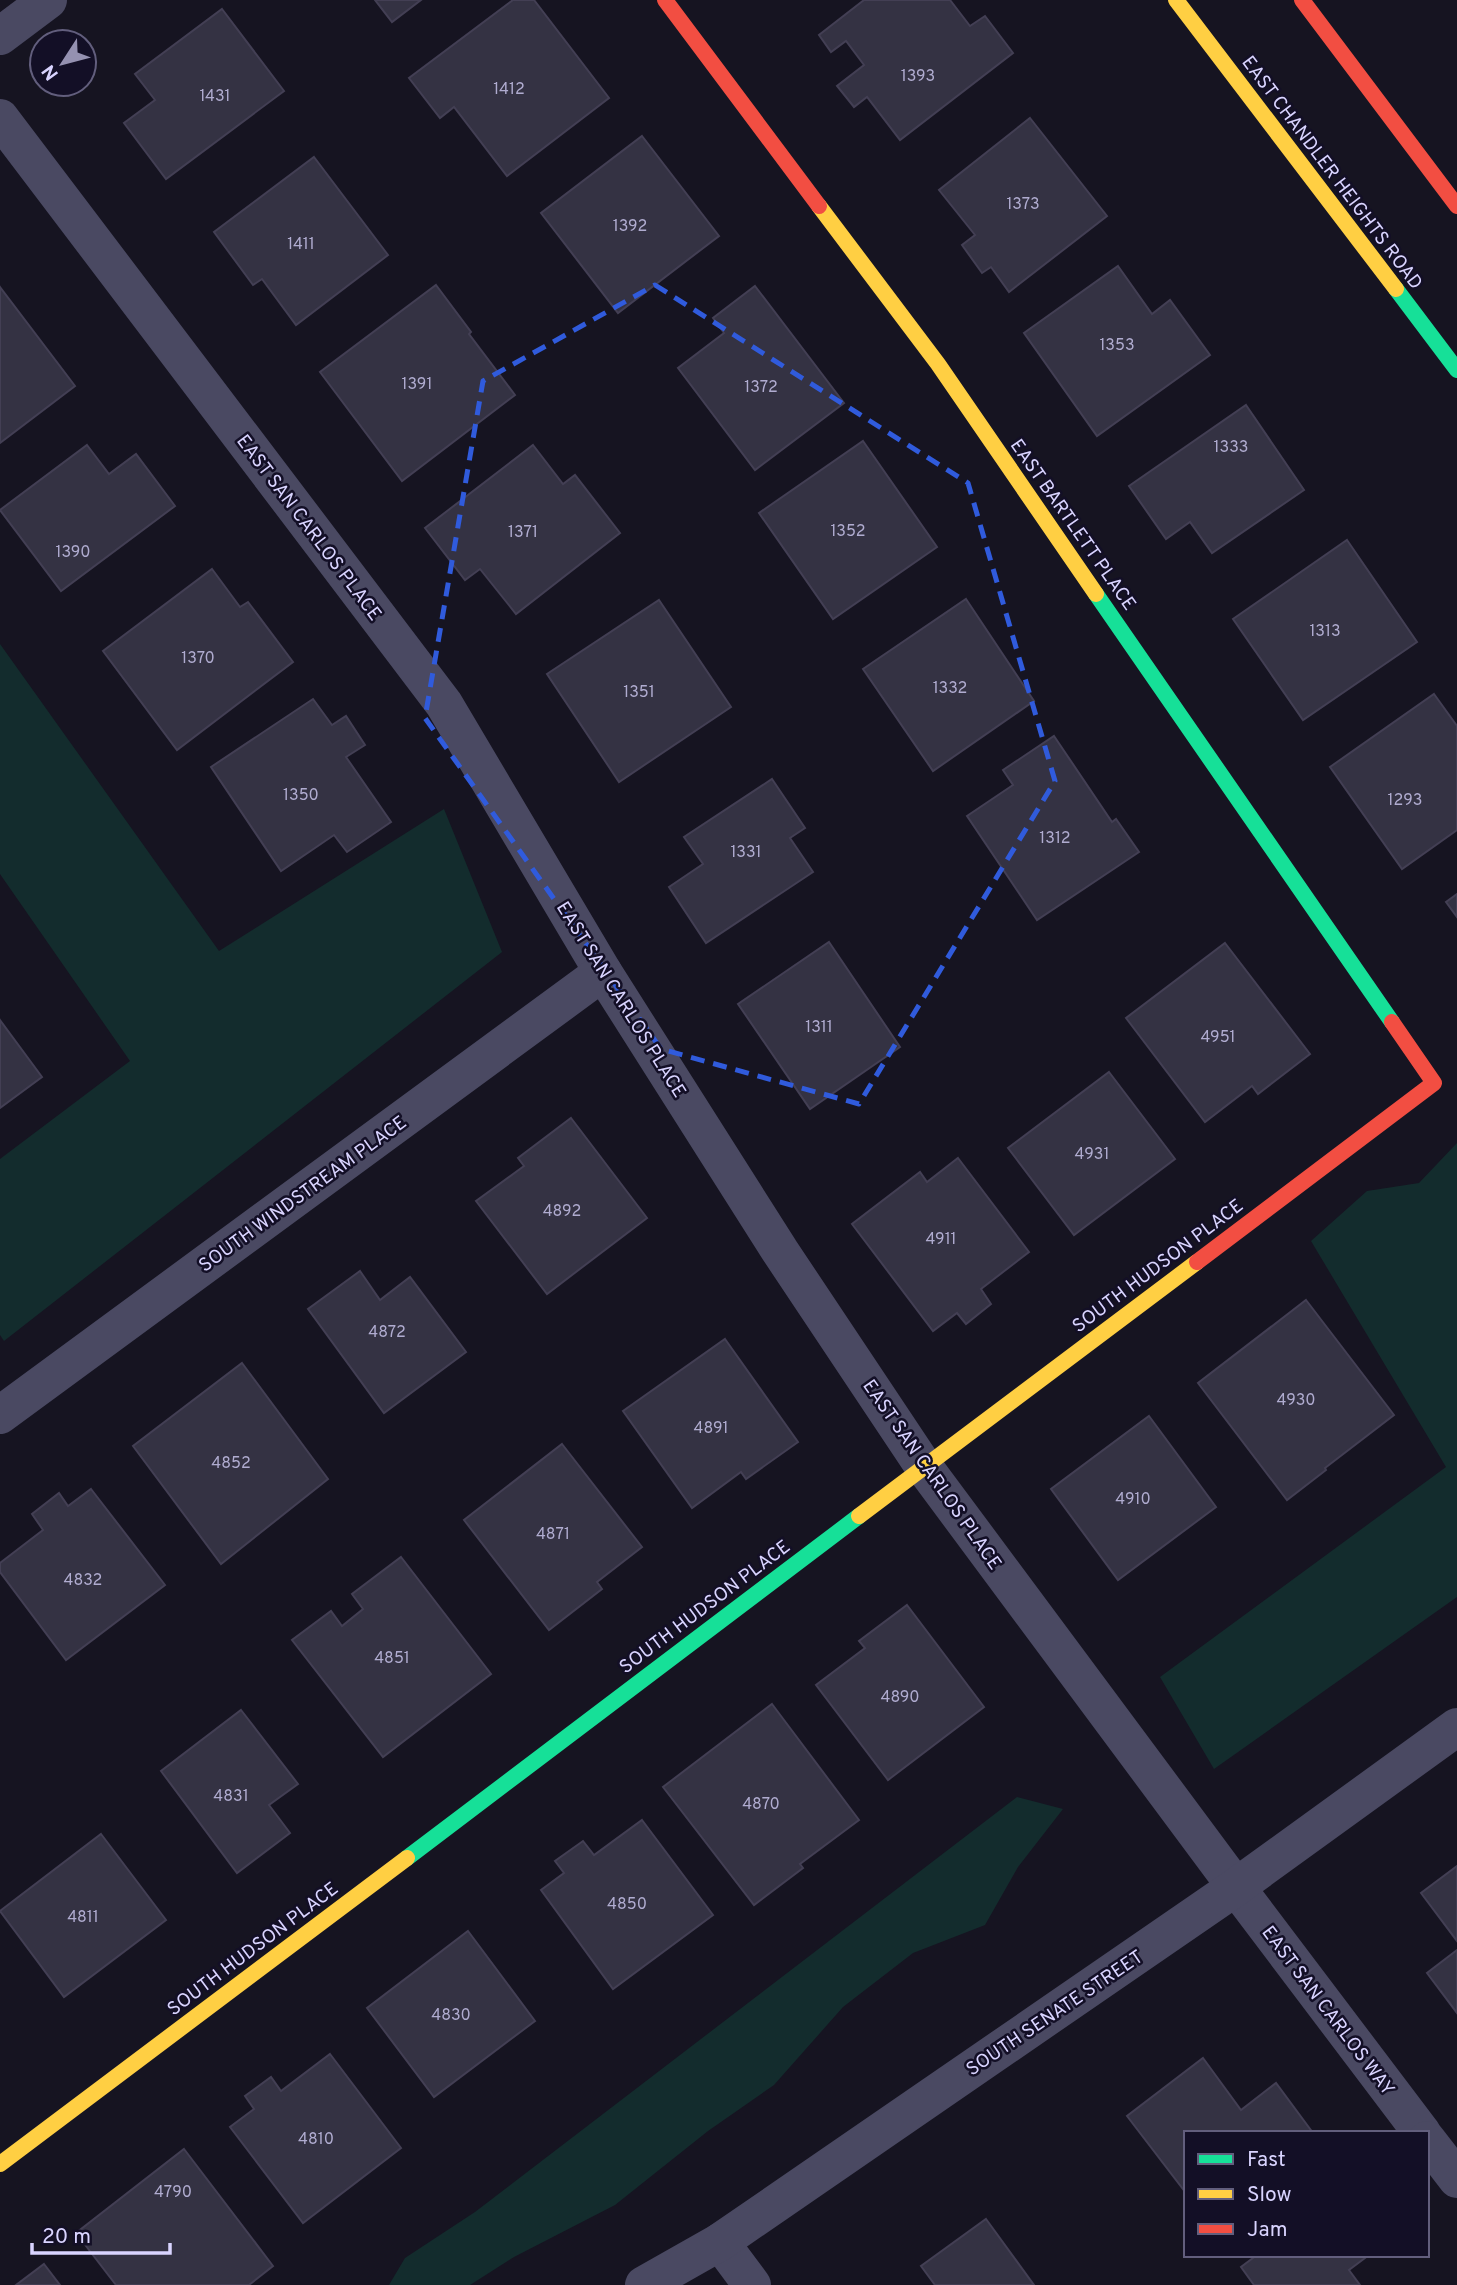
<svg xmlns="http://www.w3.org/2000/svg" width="1457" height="2285" viewBox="0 0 1457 2285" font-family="Overpass,sans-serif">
	<rect width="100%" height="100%" fill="#161421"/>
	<g fill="#132c2d">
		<polygon points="0,644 219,951 444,809 502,952 4,1341 0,1335 0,1159 130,1061 0,874"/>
		<polygon points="1457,1143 1457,1597 1214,1769 1160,1677 1446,1467 1311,1241 1367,1191 1419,1183"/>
		<polygon points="1017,1797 1063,1809 1018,1867 985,1925 913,1953 843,2007 774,2085 708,2131 615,2205 514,2257 470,2285 389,2285 405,2258 475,2212"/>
	</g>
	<g fill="#343243" stroke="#433f54" stroke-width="2">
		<polygon points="375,0 421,0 392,22"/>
		<polygon points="513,0 534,0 609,98 507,176 454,107 440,118 409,78"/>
		<polygon points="864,0 950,0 970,26 985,16 1013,53 900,140 867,97 854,107 837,86 864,65 846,41 831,52 819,35"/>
		<polygon points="222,9 284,91 166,179 124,123 155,100 135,74"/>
		<polygon points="1030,118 1107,216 1009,292 991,267 982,273 962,245 975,235 939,190"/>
		<polygon points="642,136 719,236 618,313 541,213"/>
		<polygon points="314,157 388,255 296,325 262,279 253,285 214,232"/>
		<polygon points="1118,266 1152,314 1170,300 1210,355 1097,436 1024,333"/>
		<polygon points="436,285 471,332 469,334 515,395 402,481 320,372"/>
		<polygon points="755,286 844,403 755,470 678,368 724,333 713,318"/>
		<polygon points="0,287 75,386 0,443"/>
		<polygon points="1246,405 1304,490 1212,553 1190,522 1166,539 1129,486"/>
		<polygon points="863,441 937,547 833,619 759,513"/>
		<polygon points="87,445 109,474 136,454 175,506 61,591 0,510"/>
		<polygon points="533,445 563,484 575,475 620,533 516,614 480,569 465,580 425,528"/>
		<polygon points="1347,540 1417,642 1303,720 1233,619"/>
		<polygon points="212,569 240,607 248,602 293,662 177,750 103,651"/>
		<polygon points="966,599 1034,701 933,771 863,669"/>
		<polygon points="659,600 731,707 619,782 547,674"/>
		<polygon points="1434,694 1457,726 1457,830 1402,869 1330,767"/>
		<polygon points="313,699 332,725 346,716 365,745 346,757 391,822 347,852 334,835 281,871 211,767"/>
		<polygon points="1054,736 1112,822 1116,819 1139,852 1037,920 967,816 1013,785 1003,770"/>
		<polygon points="772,779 805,828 790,838 813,872 706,943 669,887 703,864 684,837"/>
		<polygon points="1457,894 1457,917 1446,902"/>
		<polygon points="829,942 900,1047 810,1109 738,1004"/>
		<polygon points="1225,943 1310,1054 1258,1094 1252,1086 1205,1122 1126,1018"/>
		<polygon points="0,1020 42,1077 0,1108"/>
		<polygon points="1109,1072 1175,1159 1074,1235 1008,1148"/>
		<polygon points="571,1118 647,1218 547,1294 476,1201 524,1166 518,1158"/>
		<polygon points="958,1158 1029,1252 981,1289 991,1304 966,1324 957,1313 933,1331 852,1224 920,1172 927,1182"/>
		<polygon points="360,1271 380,1300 410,1277 466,1352 384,1413 308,1309"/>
		<polygon points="1306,1300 1394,1415 1325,1468 1326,1470 1287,1500 1198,1383"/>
		<polygon points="725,1339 798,1442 746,1479 741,1472 692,1508 623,1411"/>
		<polygon points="242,1363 328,1479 221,1564 133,1446"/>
		<polygon points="1149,1416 1216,1507 1118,1580 1051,1489"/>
		<polygon points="562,1444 642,1547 597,1582 602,1589 549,1630 464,1520"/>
		<polygon points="91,1489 165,1585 66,1660 0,1572 0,1563 43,1530 32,1514 59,1493 68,1506"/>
		<polygon points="401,1557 491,1674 383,1757 292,1640 331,1611 342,1626 363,1609 352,1594"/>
		<polygon points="907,1605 984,1707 888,1780 816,1685 865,1648 859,1641"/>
		<polygon points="772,1704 859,1820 800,1864 803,1868 754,1905 663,1787"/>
		<polygon points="241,1710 298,1784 269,1805 290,1833 237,1873 161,1771"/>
		<polygon points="642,1820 713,1915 613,1989 541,1890 564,1873 555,1861 583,1841 594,1855"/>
		<polygon points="101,1834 166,1920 64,1997 0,1911"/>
		<polygon points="1457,1866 1457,1941 1421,1893"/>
		<polygon points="468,1931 535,2021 434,2097 367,2008"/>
		<polygon points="1457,1950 1457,2013 1427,1973"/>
		<polygon points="330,2054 401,2148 303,2223 230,2127 254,2109 245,2096 271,2077 281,2091"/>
		<polygon points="1203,2058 1241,2110 1276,2083 1313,2133 1186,2133 1186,2193 1127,2116"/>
		<polygon points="184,2149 273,2266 249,2285 116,2285 76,2233"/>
		<polygon points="986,2219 1034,2285 935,2285 921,2266"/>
		<polygon points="1257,2255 1369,2255 1349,2270 1360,2285 1254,2285 1241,2267"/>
		<polygon points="44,2264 60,2285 16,2285"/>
	</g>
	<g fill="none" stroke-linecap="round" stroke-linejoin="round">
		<g stroke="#4a4962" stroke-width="38">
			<polyline points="0,36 48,0"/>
			<polyline points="0,118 444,704 603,972 780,1251 924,1467 1236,1887 1422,2133"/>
			<polyline points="0,1415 603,972"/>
			<polyline points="1427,2140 1457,2179"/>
			<polyline points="720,2242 752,2285"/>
			<polyline points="644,2285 720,2242 1236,1887 1457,1727"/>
		</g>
		<g stroke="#16e098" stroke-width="16">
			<polyline points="1396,289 1457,370"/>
			<polyline points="1096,594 1392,1022"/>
			<polyline points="407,1858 859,1516"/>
		</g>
		<g stroke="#ffcf43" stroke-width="16">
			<polyline points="1176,0 1396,289"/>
			<polyline points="819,206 938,364 1096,594"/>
			<polyline points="859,1516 1197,1262"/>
			<polyline points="0,2164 407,1858"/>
		</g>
		<g stroke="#f24e42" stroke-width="16">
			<polyline points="665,0 819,206"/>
			<polyline points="1302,0 1457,206"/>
			<polyline points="1197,1262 1434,1083 1392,1022"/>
		</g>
	</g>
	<path fill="none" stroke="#305bdc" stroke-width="5" stroke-dasharray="14 9" stroke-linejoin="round" d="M655,285L968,483L1055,781L859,1104L661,1049L425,718L483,381Z"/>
	<g text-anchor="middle" stroke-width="5" stroke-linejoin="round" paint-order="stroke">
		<g font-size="16" fill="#b0acd0">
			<text x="918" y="81">1393</text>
			<text x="509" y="94">1412</text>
			<text x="215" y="101">1431</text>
			<text x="1023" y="209">1373</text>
			<text x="630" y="231">1392</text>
			<text x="301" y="249">1411</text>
			<text x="1117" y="350">1353</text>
			<text x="417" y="389">1391</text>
			<text x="761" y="392">1372</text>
			<text x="1231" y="452">1333</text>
			<text x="848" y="536">1352</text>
			<text x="523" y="537">1371</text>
			<text x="73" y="557">1390</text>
			<text x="1325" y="636">1313</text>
			<text x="198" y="663">1370</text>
			<text x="950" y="693">1332</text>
			<text x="639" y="697">1351</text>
			<text x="301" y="800">1350</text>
			<text x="1405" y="805">1293</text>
			<text x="1055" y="843">1312</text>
			<text x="746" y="857">1331</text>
			<text x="819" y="1032">1311</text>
			<text x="1218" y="1042">4951</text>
			<text x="1092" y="1159">4931</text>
			<text x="562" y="1216">4892</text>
			<text x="941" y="1244">4911</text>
			<text x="387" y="1337">4872</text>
			<text x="1296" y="1405">4930</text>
			<text x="711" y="1433">4891</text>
			<text x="231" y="1468">4852</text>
			<text x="1133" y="1504">4910</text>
			<text x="553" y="1539">4871</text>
			<text x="83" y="1585">4832</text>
			<text x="392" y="1663">4851</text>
			<text x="900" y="1702">4890</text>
			<text x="231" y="1801">4831</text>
			<text x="761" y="1809">4870</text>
			<text x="627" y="1909">4850</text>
			<text x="83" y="1922">4811</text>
			<text x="451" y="2020">4830</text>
			<text x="316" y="2144">4810</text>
			<text x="173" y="2197">4790</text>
		</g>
		<g font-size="19" fill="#d9d4ff" stroke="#130f26">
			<text transform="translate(1333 172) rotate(53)" y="7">EAST CHANDLER HEIGHTS ROAD</text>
			<text transform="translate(1074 524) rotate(55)" y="7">EAST BARTLETT PLACE</text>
			<text transform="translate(310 527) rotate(53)" y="7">EAST SAN CARLOS PLACE</text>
			<text transform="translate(622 999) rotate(58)" y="7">EAST SAN CARLOS PLACE</text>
			<text transform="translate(302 1193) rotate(-36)" y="7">SOUTH WINDSTREAM PLACE</text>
			<text transform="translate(1157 1265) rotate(-37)" y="7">SOUTH HUDSON PLACE</text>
			<text transform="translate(933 1474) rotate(55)" y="7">EAST SAN CARLOS PLACE</text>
			<text transform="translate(704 1606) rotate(-37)" y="7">SOUTH HUDSON PLACE</text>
			<text transform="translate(252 1948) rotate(-37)" y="7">SOUTH HUDSON PLACE</text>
			<text transform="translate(1329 2010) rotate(53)" y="7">EAST SAN CARLOS WAY</text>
			<text transform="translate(1054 2012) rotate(-34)" y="7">SOUTH SENATE STREET</text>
		</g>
	</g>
	<rect x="1184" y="2131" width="245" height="126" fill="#130f26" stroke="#625e7d" stroke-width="2"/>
	<rect x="1198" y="2154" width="35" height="10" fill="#16e098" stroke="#625e7d" stroke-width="2"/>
	<text x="1247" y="2166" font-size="21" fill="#d9d4ff">Fast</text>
	<rect x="1198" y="2189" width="35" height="10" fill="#ffcf43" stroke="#625e7d" stroke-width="2"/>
	<text x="1247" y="2201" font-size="21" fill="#d9d4ff">Slow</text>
	<rect x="1198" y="2224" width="35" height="10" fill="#f24e42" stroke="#625e7d" stroke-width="2"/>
	<text x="1247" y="2236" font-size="21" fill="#d9d4ff">Jam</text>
	<g transform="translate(63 63) rotate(234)"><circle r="33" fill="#130f26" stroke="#625e7d" stroke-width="2"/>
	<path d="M0-5L12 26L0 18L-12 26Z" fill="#9591b1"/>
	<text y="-10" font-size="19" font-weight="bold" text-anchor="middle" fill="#d9d4ff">N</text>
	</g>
	<path d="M32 2243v10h138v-10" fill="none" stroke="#d9d4ff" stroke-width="3.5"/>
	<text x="42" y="2243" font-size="21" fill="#d9d4ff" stroke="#130f26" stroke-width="5" paint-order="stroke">20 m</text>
</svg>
